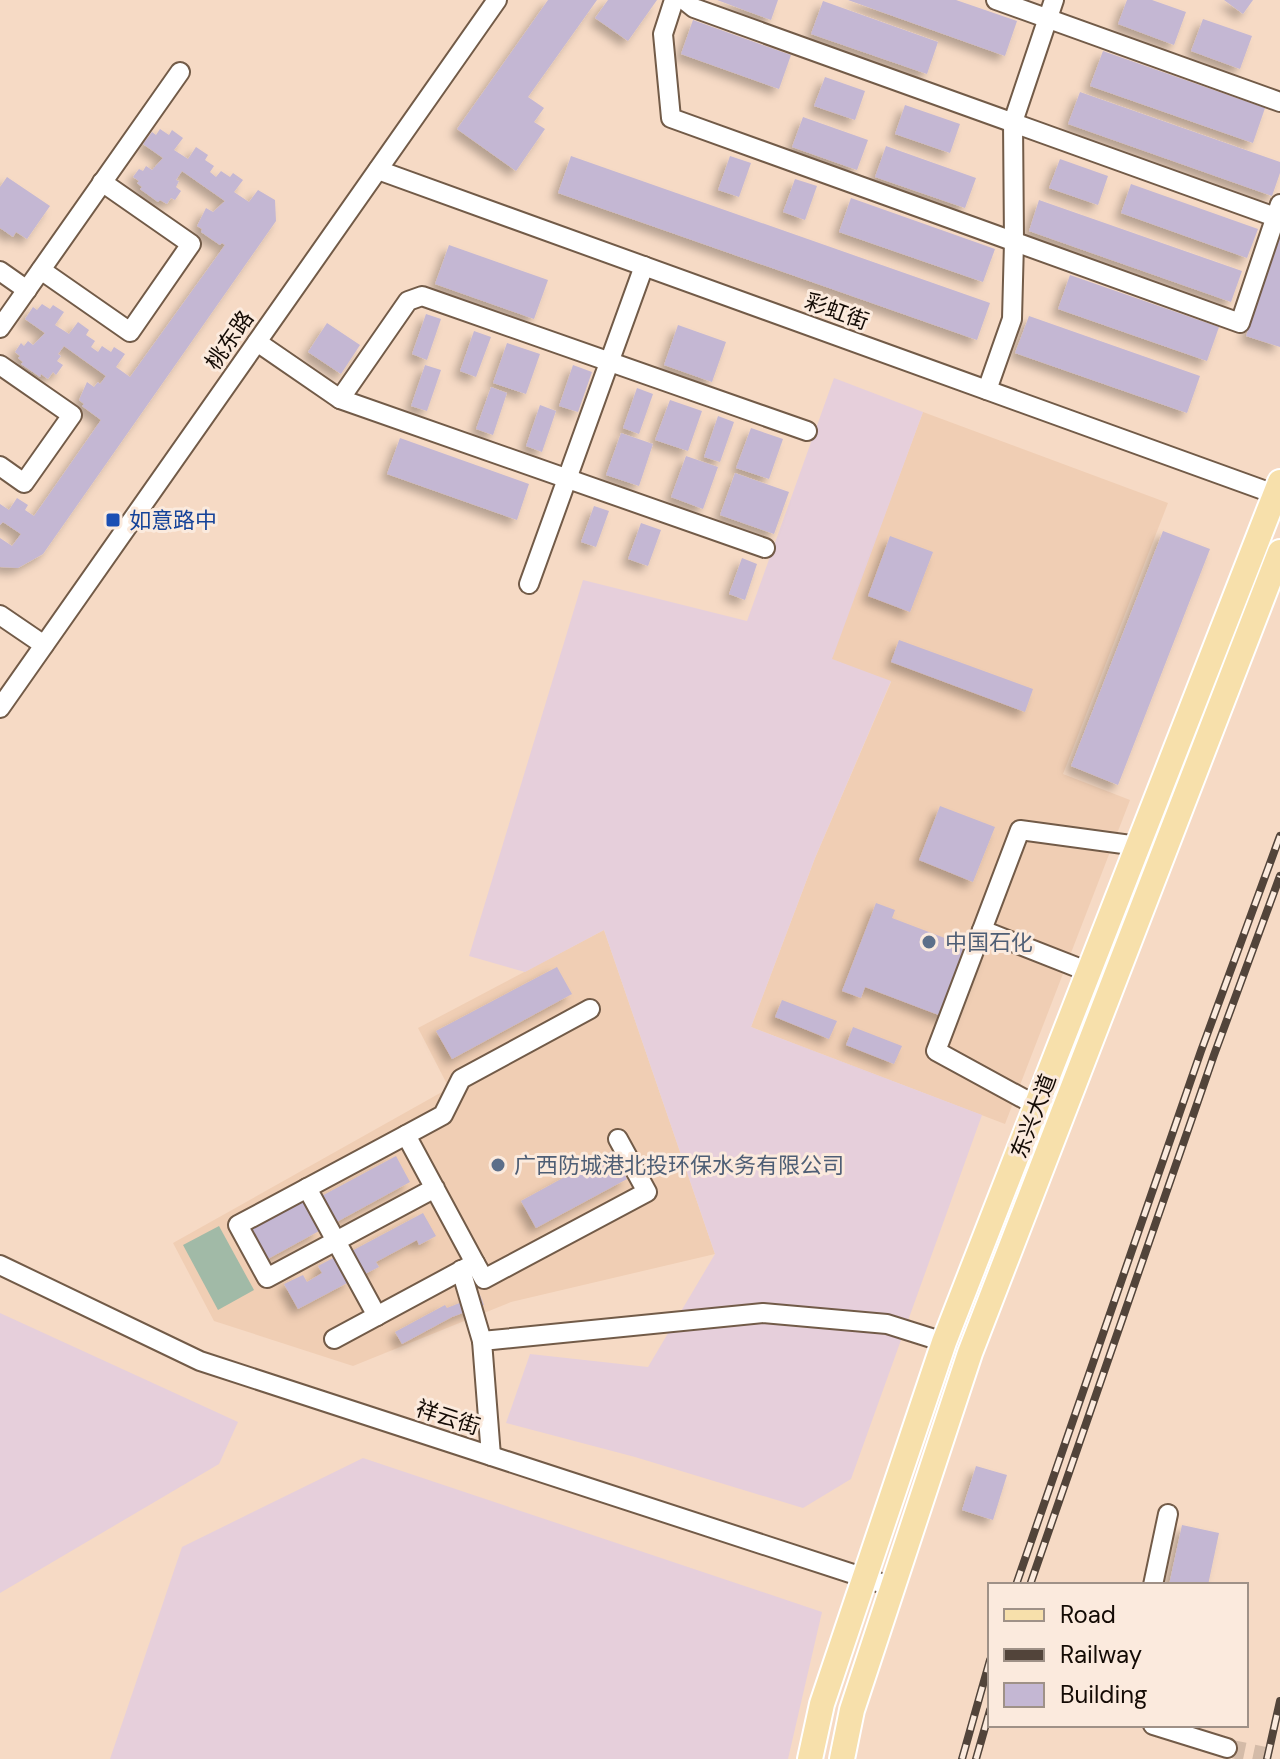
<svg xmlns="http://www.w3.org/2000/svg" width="1280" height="1759" viewBox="0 0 1280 1759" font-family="'DM Sans','Noto Sans SC',sans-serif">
	<defs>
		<filter id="shadow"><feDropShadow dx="-6" dy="6" stdDeviation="4" flood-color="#0004"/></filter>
	</defs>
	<rect width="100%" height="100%" fill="#f6dac5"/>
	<g fill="#f0ceb4">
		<polygon points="923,412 1168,503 1063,774 1130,800 1005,1124 751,1027 815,858 891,682 831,659"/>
		<polygon points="604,930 715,1254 511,1302 353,1366 214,1321 173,1243 449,1088 418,1028"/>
	</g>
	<g fill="#e6cfdb">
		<polygon points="834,378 923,412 832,659 891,681 815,858 751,1027 982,1115 851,1479 803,1508 635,1457 506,1423 530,1354 648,1367 715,1254 604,930 525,972 469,956 583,580 747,621"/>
		<polygon points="0,1313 238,1422 219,1464 0,1593"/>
		<polygon points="363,1458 822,1612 788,1759 110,1759 182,1547"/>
	</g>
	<polygon fill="#a1baa7" points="219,1226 254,1290 218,1310 183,1245"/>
	<g fill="#c4b7d3" filter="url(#shadow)">
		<polygon points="548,0 597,0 528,97 544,108 534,122 545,129 516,171 457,129"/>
		<polygon points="608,0 657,0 628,41 595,18"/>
		<polygon points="717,0 778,0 771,20"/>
		<polygon points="848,0 956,0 1017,21 1005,56"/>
		<polygon points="1127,0 1152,0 1186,12 1174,45 1118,24"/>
		<polygon points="1224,0 1253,0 1243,14"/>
		<polygon points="823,1 938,42 927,74 811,34"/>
		<polygon points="1203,19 1252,36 1240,69 1191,51"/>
		<polygon points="693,20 791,55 779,89 681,54"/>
		<polygon points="1103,51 1265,108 1253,143 1090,86"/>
		<polygon points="825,77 865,91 855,120 814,106"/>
		<polygon points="1080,92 1280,162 1280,173 1272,196 1068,124"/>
		<polygon points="905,105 960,124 950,153 895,134"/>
		<polygon points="803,117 868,140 857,170 792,147"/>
		<polygon points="160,129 169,135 172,130 183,138 174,150 188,159 196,147 208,155 205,160 214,166 210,172 216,177 221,171 230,177 233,173 243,180 234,192 249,202 258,190 275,200 276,221 43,554 18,568 0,567 0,538 12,546 21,534 3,522 0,525 0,504 9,510 17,498 28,505 25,510 34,516 101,420 82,406 84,404 79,400 87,382 94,387 98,382 100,384 106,376 64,346 58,354 61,356 57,361 63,365 56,375 53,372 48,379 41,374 40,377 21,364 23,362 18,358 20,356 15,352 21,343 24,346 28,341 33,345 45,333 25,319 33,307 37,310 42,304 50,309 53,305 64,312 55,325 69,334 78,322 89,330 86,335 95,341 91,347 98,352 102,346 111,352 114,347 125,354 116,367 130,377 225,245 222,243 220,245 201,232 202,229 197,226 206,208 213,212 225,201 182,171 176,180 179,181 176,187 181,191 175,200 171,198 167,204 160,200 158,202 140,189 142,187 137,183 139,181 133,177 139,169 143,171 146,166 152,170 163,158 143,144 152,132 156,135"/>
		<polygon points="886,146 976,178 965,208 875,177"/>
		<polygon points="571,156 990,303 977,340 558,193"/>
		<polygon points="730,156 751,163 739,197 718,190"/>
		<polygon points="1060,159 1108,176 1098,205 1049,188"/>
		<polygon points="7,177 50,206 27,239 16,232 13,237 0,228 0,187"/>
		<polygon points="795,179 817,186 805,220 783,212"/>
		<polygon points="1131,184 1258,229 1247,258 1121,213"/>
		<polygon points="851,198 995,249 983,282 839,232"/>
		<polygon points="1039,200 1242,271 1231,302 1029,231"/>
		<polygon points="1280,237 1280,347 1246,336"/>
		<polygon points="449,245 548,280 534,319 435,284"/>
		<polygon points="1070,275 1219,327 1207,361 1058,309"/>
		<polygon points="426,314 441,319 427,360 412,354"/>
		<polygon points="1029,316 1200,376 1187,413 1015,353"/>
		<polygon points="327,323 360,345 341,374 308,352"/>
		<polygon points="678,325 726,342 712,382 664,365"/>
		<polygon points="474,331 491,337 476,377 460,371"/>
		<polygon points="507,343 540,354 526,394 493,383"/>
		<polygon points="425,365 441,370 427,411 411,406"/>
		<polygon points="573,365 592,372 578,412 559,406"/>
		<polygon points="491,387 507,393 493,435 476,429"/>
		<polygon points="637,388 653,394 639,434 623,428"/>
		<polygon points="670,400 702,411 688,451 655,440"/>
		<polygon points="540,405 556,411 542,452 526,446"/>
		<polygon points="718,416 734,422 720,462 704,457"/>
		<polygon points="751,428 783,439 769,479 736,468"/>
		<polygon points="621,433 653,444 639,486 606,475"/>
		<polygon points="400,438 529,484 517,520 387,474"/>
		<polygon points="686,456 718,467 703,509 671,497"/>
		<polygon points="735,473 789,492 774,534 720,515"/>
		<polygon points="594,506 609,511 596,547 581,542"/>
		<polygon points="641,523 661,530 648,566 628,559"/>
		<polygon points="1163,531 1210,549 1118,785 1071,766"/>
		<polygon points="890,536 933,552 910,612 868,596"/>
		<polygon points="742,558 757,564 745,600 729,594"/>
		<polygon points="899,640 1033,689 1025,712 891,662"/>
		<polygon points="940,806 995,827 973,882 919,860"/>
		<polygon points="876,903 895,910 892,918 984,953 957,1022 865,987 861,998 842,991"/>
		<polygon points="557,967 572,994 452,1059 436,1031"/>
		<polygon points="782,1000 837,1021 829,1039 775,1017"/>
		<polygon points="853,1027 902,1046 894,1064 846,1045"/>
		<polygon points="612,1151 627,1179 536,1228 521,1201"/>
		<polygon points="396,1156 410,1182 333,1224 318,1198"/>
		<polygon points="302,1200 319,1231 266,1260 249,1228"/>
		<polygon points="423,1213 436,1236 419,1245 417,1240 376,1262 379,1267 361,1276 348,1253"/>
		<polygon points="337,1256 351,1281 298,1309 284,1284 303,1275 307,1282 322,1273 318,1266"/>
		<polygon points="480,1295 484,1305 452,1317 402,1344 395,1332 445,1305 447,1308"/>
		<polygon points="976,1466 1007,1475 993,1520 962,1510"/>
		<polygon points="1182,1525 1219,1533 1208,1585 1169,1585"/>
	</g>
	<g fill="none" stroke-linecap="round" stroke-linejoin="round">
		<polyline stroke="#d4bba8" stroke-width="18" stroke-dasharray="18 9" stroke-linecap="butt" points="1227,1748 1280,1759"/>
		<g stroke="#725b48" stroke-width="22">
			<g id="minor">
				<polyline points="674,0 663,34 671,118 1240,323 1280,204"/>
				<polyline points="684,0 694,8 1275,217"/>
				<polyline points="996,0 1280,102"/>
				<polyline points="378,170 1280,496"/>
				<polyline points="41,270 130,332 191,244 102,182"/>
				<polyline points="0,271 27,290"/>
				<polyline points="0,328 180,72"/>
				<polyline points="257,342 340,399 765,548"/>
				<polyline points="0,365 72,415 24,483 0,466"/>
				<polyline points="987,390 1012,319 1014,242 1013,122 1054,0"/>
				<polyline points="340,399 408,301 422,296 807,431"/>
				<polyline points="529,584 644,266"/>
				<polyline points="0,615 44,645"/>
				<polyline points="0,708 497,0"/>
				<polyline points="982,930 1089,972"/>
				<polyline points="1037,1106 936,1051 1020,830 1138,846"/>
				<polyline points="406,1135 443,1115 461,1079 590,1009"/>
				<polyline points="307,1188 377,1316"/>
				<polyline points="475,1263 484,1279 647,1192 618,1139"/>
				<polyline points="0,1265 200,1361 893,1587"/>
				<polyline points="461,1270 482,1341"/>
				<polyline points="334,1339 475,1263 406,1135 238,1225 267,1278 435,1188"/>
				<polyline points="491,1456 482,1341 763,1313 887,1324 944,1342"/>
				<polyline points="1153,1585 1168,1514"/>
				<polyline points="1153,1725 1227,1748"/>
			</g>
		</g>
		<g stroke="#fff" stroke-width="28">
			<g id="major">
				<polyline points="810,1759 822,1704 944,1342 1280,482"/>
				<polyline points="842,1759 852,1710 970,1353 1280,552"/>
			</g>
		</g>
		<use href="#minor" stroke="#fff" stroke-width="18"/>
		<use href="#major" stroke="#f7e0ab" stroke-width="24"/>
		<g stroke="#52443a" stroke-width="8">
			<g id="rail">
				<polyline points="1016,1585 1201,1051 1280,836"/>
				<polyline points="1030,1585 1214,1055 1280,876"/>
				<polyline points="962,1759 990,1660"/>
				<polyline points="976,1759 990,1710"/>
				<polyline points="1267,1759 1280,1701"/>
			</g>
		</g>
		<use href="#rail" stroke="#fbeadd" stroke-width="5" stroke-dasharray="15" stroke-linecap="butt"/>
	</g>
	<rect fill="#1a4fb4" stroke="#fbeadd" stroke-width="3" x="105" y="512" width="16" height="16" rx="4"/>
	<g fill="#5c6f8a" stroke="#fbeadd" stroke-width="3">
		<circle cx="929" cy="942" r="8"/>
		<circle cx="498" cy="1165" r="8"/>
	</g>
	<g text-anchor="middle" stroke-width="6" stroke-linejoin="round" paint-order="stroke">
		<g font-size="22" fill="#140b05" stroke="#fbeadd">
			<text transform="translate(837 311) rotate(20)" y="8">彩虹街</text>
			<text transform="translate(229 340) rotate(-55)" y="8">桃东路</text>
			<text transform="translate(1033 1116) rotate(-69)" y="8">东兴大道</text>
			<text transform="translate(448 1417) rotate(18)" y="8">祥云街</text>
		</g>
		<g font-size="22" fill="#164399" stroke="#fbeadd" text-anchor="start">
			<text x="129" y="528">如意路中</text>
		</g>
		<g font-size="22" fill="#4e5e75" stroke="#fbeadd" text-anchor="start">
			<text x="945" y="950">中国石化</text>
			<text x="514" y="1173">广西防城港北投环保水务有限公司</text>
		</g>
	</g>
	<rect x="988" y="1583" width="260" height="144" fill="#fbeadd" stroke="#9f9187" stroke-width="2"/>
	<rect x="1004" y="1609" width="40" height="12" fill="#f7e0ab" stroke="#9f9187" stroke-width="2"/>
	<text x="1060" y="1623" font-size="24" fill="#140b05">Road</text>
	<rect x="1004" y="1649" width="40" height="12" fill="#52443a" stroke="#9f9187" stroke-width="2"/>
	<text x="1060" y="1663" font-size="24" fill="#140b05">Railway</text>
	<rect x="1004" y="1683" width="40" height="24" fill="#c4b7d3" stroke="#9f9187" stroke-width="2"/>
	<text x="1060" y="1703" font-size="24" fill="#140b05">Building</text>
</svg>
